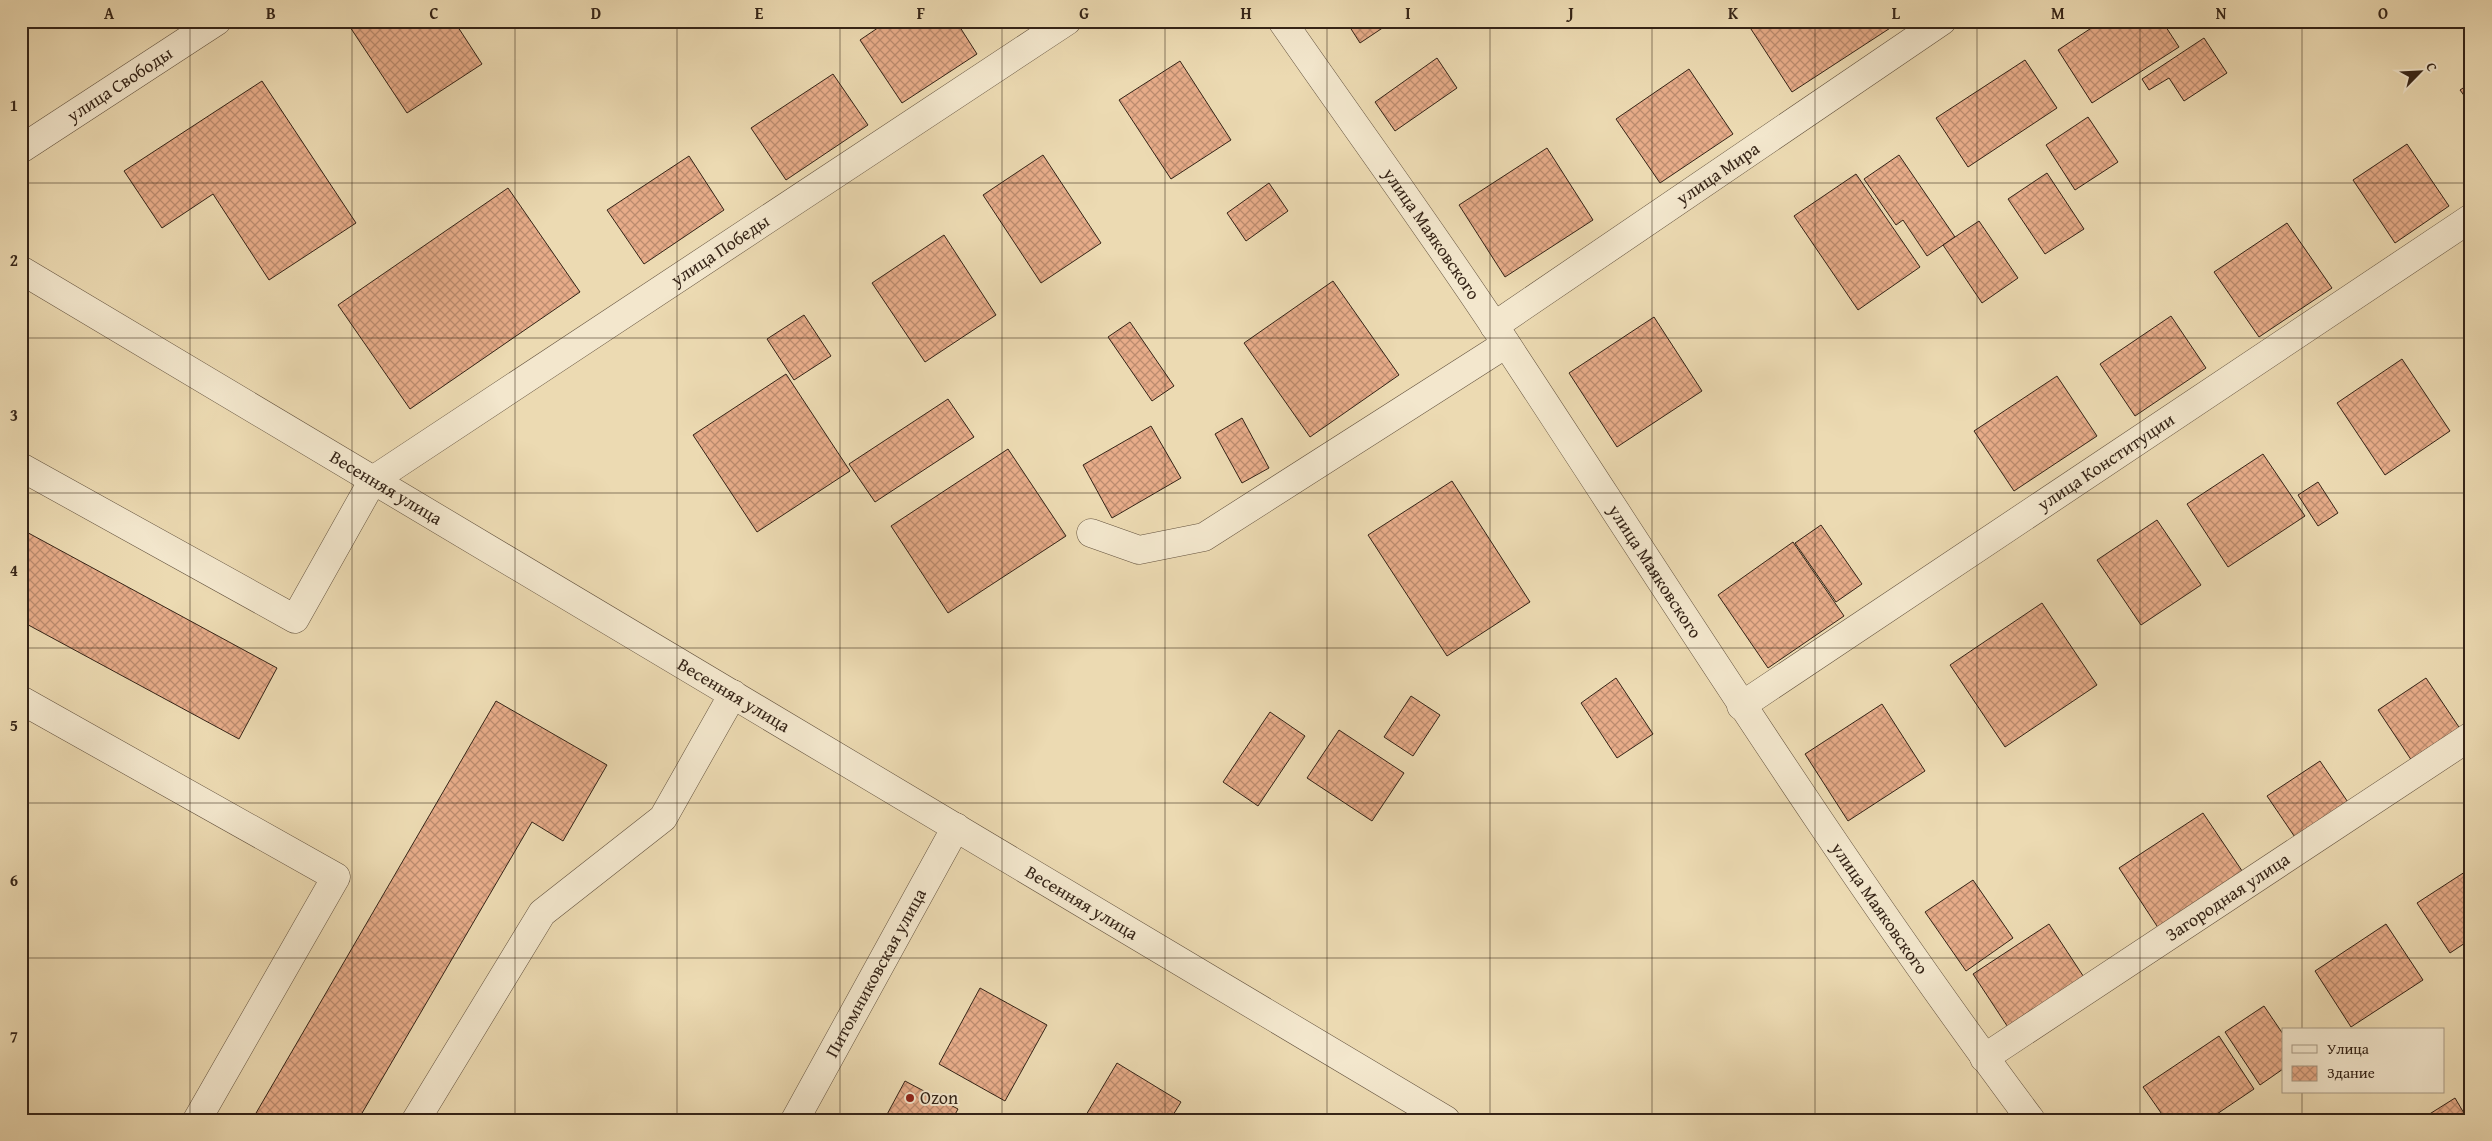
<svg xmlns="http://www.w3.org/2000/svg" width="2492" height="1141" viewBox="0 0 2492 1141" font-family="'Gentium Book Plus',serif">
	<defs>
		<pattern id="building-cross-hatch" width="8" height="8" patternUnits="userSpaceOnUse" patternTransform="scale(1.25)"><rect width="8" height="8" fill="#e7ac89"/><path d="M0 0l8 8M0 8l8-8" fill="none" stroke="#bc8c6f"/></pattern>
	</defs>
	<rect width="100%" height="100%" fill="#ecdab2"/>
	<filter id="stains"><feTurbulence type="fractalNoise" baseFrequency=".004" numOctaves="4"/><feColorMatrix values="0 0 0 0 .2 0 0 0 0 .09 0 0 0 0 .02 0 0 0 .5 -.17"/></filter>
	<radialGradient id="worn" r=".72"><stop offset=".6" stop-color="#630" stop-opacity="0"/><stop offset="1" stop-color="#630" stop-opacity=".3"/></radialGradient>
	<g fill="url(#building-cross-hatch)" stroke="#352417">
		<polygon points="359,21 454,21 482,64 407,113 350,27"/>
		<polygon points="888,21 956,21 977,54 902,103 860,40"/>
		<polygon points="1346,21 1393,21 1360,43"/>
		<polygon points="1756,21 1901,21 1792,92 1749,26"/>
		<polygon points="2102,21 2162,21 2179,47 2092,103 2058,50"/>
		<polygon points="2204,38 2227,73 2184,101 2169,78 2149,90 2142,79"/>
		<polygon points="1437,58 1457,88 1395,131 1375,102"/>
		<polygon points="2025,60 2057,108 1968,167 1936,118"/>
		<polygon points="1180,61 1231,140 1171,179 1119,100"/>
		<polygon points="1689,69 1733,134 1660,183 1616,119"/>
		<polygon points="833,74 868,125 786,180 751,128"/>
		<polygon points="262,81 356,223 269,280 213,194 162,228 124,171"/>
		<polygon points="2471,83 2471,105 2460,90"/>
		<polygon points="2088,117 2118,162 2075,190 2046,145"/>
		<polygon points="2407,144 2449,206 2395,243 2353,180"/>
		<polygon points="1547,148 1593,220 1505,277 1459,205"/>
		<polygon points="1043,155 1101,243 1041,283 983,195"/>
		<polygon points="1899,155 1955,237 1927,256 1903,220 1896,225 1864,179"/>
		<polygon points="689,156 724,210 644,264 607,210"/>
		<polygon points="2047,173 2084,229 2045,254 2008,199"/>
		<polygon points="1856,174 1920,267 1858,310 1794,216"/>
		<polygon points="1269,183 1288,211 1246,241 1227,213"/>
		<polygon points="508,188 580,292 410,409 338,305"/>
		<polygon points="1979,221 2018,278 1982,303 1943,245"/>
		<polygon points="2287,223 2332,288 2259,337 2214,272"/>
		<polygon points="944,235 996,315 925,362 872,283"/>
		<polygon points="1333,281 1399,375 1310,437 1244,343"/>
		<polygon points="804,315 831,356 794,380 767,339"/>
		<polygon points="2171,316 2206,368 2135,416 2100,364"/>
		<polygon points="1654,317 1702,391 1617,447 1569,373"/>
		<polygon points="1130,322 1174,386 1152,401 1108,337"/>
		<polygon points="2402,359 2450,431 2385,475 2337,403"/>
		<polygon points="786,374 850,471 757,532 693,435"/>
		<polygon points="2057,376 2097,436 2014,491 1974,431"/>
		<polygon points="948,399 974,437 875,502 849,464"/>
		<polygon points="1242,418 1269,468 1242,483 1215,434"/>
		<polygon points="1151,426 1181,478 1112,518 1083,465"/>
		<polygon points="1008,449 1066,536 948,613 891,526"/>
		<polygon points="2263,454 2305,516 2228,567 2187,504"/>
		<polygon points="1452,481 1530,602 1447,656 1368,535"/>
		<polygon points="2318,482 2338,513 2318,526 2298,495"/>
		<polygon points="2157,520 2201,585 2141,625 2097,560"/>
		<polygon points="1821,525 1862,584 1836,602 1795,543"/>
		<polygon points="21,529 277,668 239,739 21,621"/>
		<polygon points="1793,542 1844,616 1768,668 1718,595"/>
		<polygon points="2042,603 2097,685 2005,747 1950,665"/>
		<polygon points="1616,678 1653,734 1617,758 1581,703"/>
		<polygon points="2426,678 2471,745 2422,776 2378,710"/>
		<polygon points="1411,696 1440,715 1413,756 1384,737"/>
		<polygon points="496,701 607,765 563,841 532,822 358,1120 252,1120"/>
		<polygon points="1882,704 1925,771 1848,821 1805,754"/>
		<polygon points="1270,712 1305,736 1258,806 1223,782"/>
		<polygon points="1339,730 1404,773 1372,821 1307,778"/>
		<polygon points="2320,761 2358,817 2305,852 2267,796"/>
		<polygon points="2203,813 2257,893 2172,949 2119,868"/>
		<polygon points="2471,868 2471,939 2450,953 2417,903"/>
		<polygon points="1973,880 2013,938 1966,971 1925,912"/>
		<polygon points="2049,924 2095,994 2019,1044 1973,974"/>
		<polygon points="2386,924 2423,980 2351,1027 2315,971"/>
		<polygon points="980,988 1047,1025 1005,1101 939,1064"/>
		<polygon points="2264,1006 2283,1034 2283,1069 2260,1085 2225,1032"/>
		<polygon points="2219,1036 2254,1089 2208,1120 2166,1120 2143,1087"/>
		<polygon points="1117,1063 1181,1102 1170,1120 1083,1120"/>
		<polygon points="905,1081 958,1109 952,1120 884,1120"/>
		<polygon points="2455,1098 2468,1120 2420,1120"/>
	</g>
	<g fill="none" stroke-linecap="round" stroke-linejoin="round">
		<g stroke="#63523e" stroke-width="29">
			<g id="minor">
				<path id="s1" d="M1282,21C1357,129 1435,235 1507,345C1678,605 1844,870 2031,1120"/>
				<path id="s2" d="M21,149L217,21"/>
				<path id="s3" d="M21,270L1446,1120"/>
				<path id="s4" d="M1494,326L1942,21"/>
				<path id="s5" d="M21,467L295,619L373,480L1067,21"/>
				<polyline points="1091,533 1139,550 1204,537 1506,344"/>
				<polyline points="21,700 336,877 197,1120"/>
				<path id="s6" d="M1741,706L2471,218"/>
				<path id="s7" d="M1984,1058L2471,736"/>
				<polyline points="416,1120 542,913 663,818 733,694"/>
				<path id="s8" d="M795,1120L956,827"/>
			</g>
		</g>
		<use href="#minor" stroke="#f3e7cd" stroke-width="28"/>
	</g>
	<path fill="none" stroke="#352417" stroke-width="1" stroke-opacity="0.55" d="M190,21V1120M352,21V1120M515,21V1120M677,21V1120M840,21V1120M1002,21V1120M1165,21V1120M1327,21V1120M1490,21V1120M1652,21V1120M1815,21V1120M1977,21V1120M2140,21V1120M2302,21V1030M21,183H2471M21,338H2471M21,493H2471M21,648H2471M21,803H2471M21,958H2471M2302,1092V1120"/>
	<circle fill="#8f2418" stroke="#f3e7cd" stroke-width="2" cx="910" cy="1098" r="5"/>
	<g text-anchor="middle" stroke-width="4" stroke-linejoin="round" paint-order="stroke">
		<g font-size="18" fill="#352417" stroke="#f3e7cd">
			<text dy="6" stroke="none"><textPath href="#s2" startOffset="118">улица Свободы</textPath></text>
			<text dy="6" stroke="none"><textPath href="#s4" startOffset="271">улица Мира</textPath></text>
			<text dy="6" stroke="none"><textPath href="#s1" startOffset="260">улица Маяковского</textPath></text>
			<text dy="6" stroke="none"><textPath href="#s5" startOffset="889">улица Победы</textPath></text>
			<text dy="6" stroke="none"><textPath href="#s6" startOffset="439">улица Конституции</textPath></text>
			<text dy="6" stroke="none"><textPath href="#s3" startOffset="425">Весенняя улица</textPath></text>
			<text dy="6" stroke="none"><textPath href="#s1" startOffset="665">улица Маяковского</textPath></text>
			<text dy="6" stroke="none"><textPath href="#s3" startOffset="830">Весенняя улица</textPath></text>
			<text dy="6" stroke="none"><textPath href="#s7" startOffset="292">Загородная улица</textPath></text>
			<text dy="6" stroke="none"><textPath href="#s3" startOffset="1235">Весенняя улица</textPath></text>
			<text dy="6" stroke="none"><textPath href="#s1" startOffset="1070">улица Маяковского</textPath></text>
			<text dy="6" stroke="none"><textPath href="#s8" startOffset="168">Питомниковская улица</textPath></text>
		</g>
		<g font-size="18" fill="#352417" stroke="#f3e7cd" text-anchor="start">
			<text x="920" y="1104">Ozon</text>
		</g>
	</g>
	<rect width="2492" height="1141" fill="none" stroke="#ecdab2" stroke-width="55"/>
	<rect x="2282" y="1028" width="162" height="65" fill="#f3e7cd" stroke="#a79984"/>
	<rect x="2292" y="1045" width="25" height="8" fill="#f3e7cd" stroke="#a79984"/>
	<text x="2327" y="1054" font-size="15" fill="#352417">Улица</text>
	<rect x="2292" y="1066" width="25" height="15" fill="url(#building-cross-hatch)" stroke="#a79984"/>
	<text x="2327" y="1078" font-size="15" fill="#352417">Здание</text>
	<g transform="translate(2420 72) rotate(66)" stroke="#f3e7cd" stroke-width="4" paint-order="stroke">
	<path d="M0-4L9 19L0 12L-9 19Z" fill="#352417"/>
	<text y="-8" font-size="14" font-weight="bold" text-anchor="middle" fill="#352417">С</text>
	</g>
	<rect x="28" y="28" width="2436" height="1086" fill="none" stroke="#352417" stroke-width="2"/>
	<g font-size="16" text-anchor="middle" font-weight="bold" fill="#352417">
		<text x="109" y="19">A</text>
		<text x="271" y="19">B</text>
		<text x="434" y="19">C</text>
		<text x="596" y="19">D</text>
		<text x="759" y="19">E</text>
		<text x="921" y="19">F</text>
		<text x="1084" y="19">G</text>
		<text x="1246" y="19">H</text>
		<text x="1408" y="19">I</text>
		<text x="1571" y="19">J</text>
		<text x="1733" y="19">K</text>
		<text x="1896" y="19">L</text>
		<text x="2058" y="19">M</text>
		<text x="2221" y="19">N</text>
		<text x="2383" y="19">O</text>
		<text x="14" y="111">1</text>
		<text x="14" y="266">2</text>
		<text x="14" y="421">3</text>
		<text x="14" y="576">4</text>
		<text x="14" y="731">5</text>
		<text x="14" y="886">6</text>
		<text x="14" y="1042">7</text>
	</g>
	<rect width="100%" height="100%" filter="url(#stains)"/>
	<rect width="100%" height="100%" fill="url(#worn)"/>
</svg>
